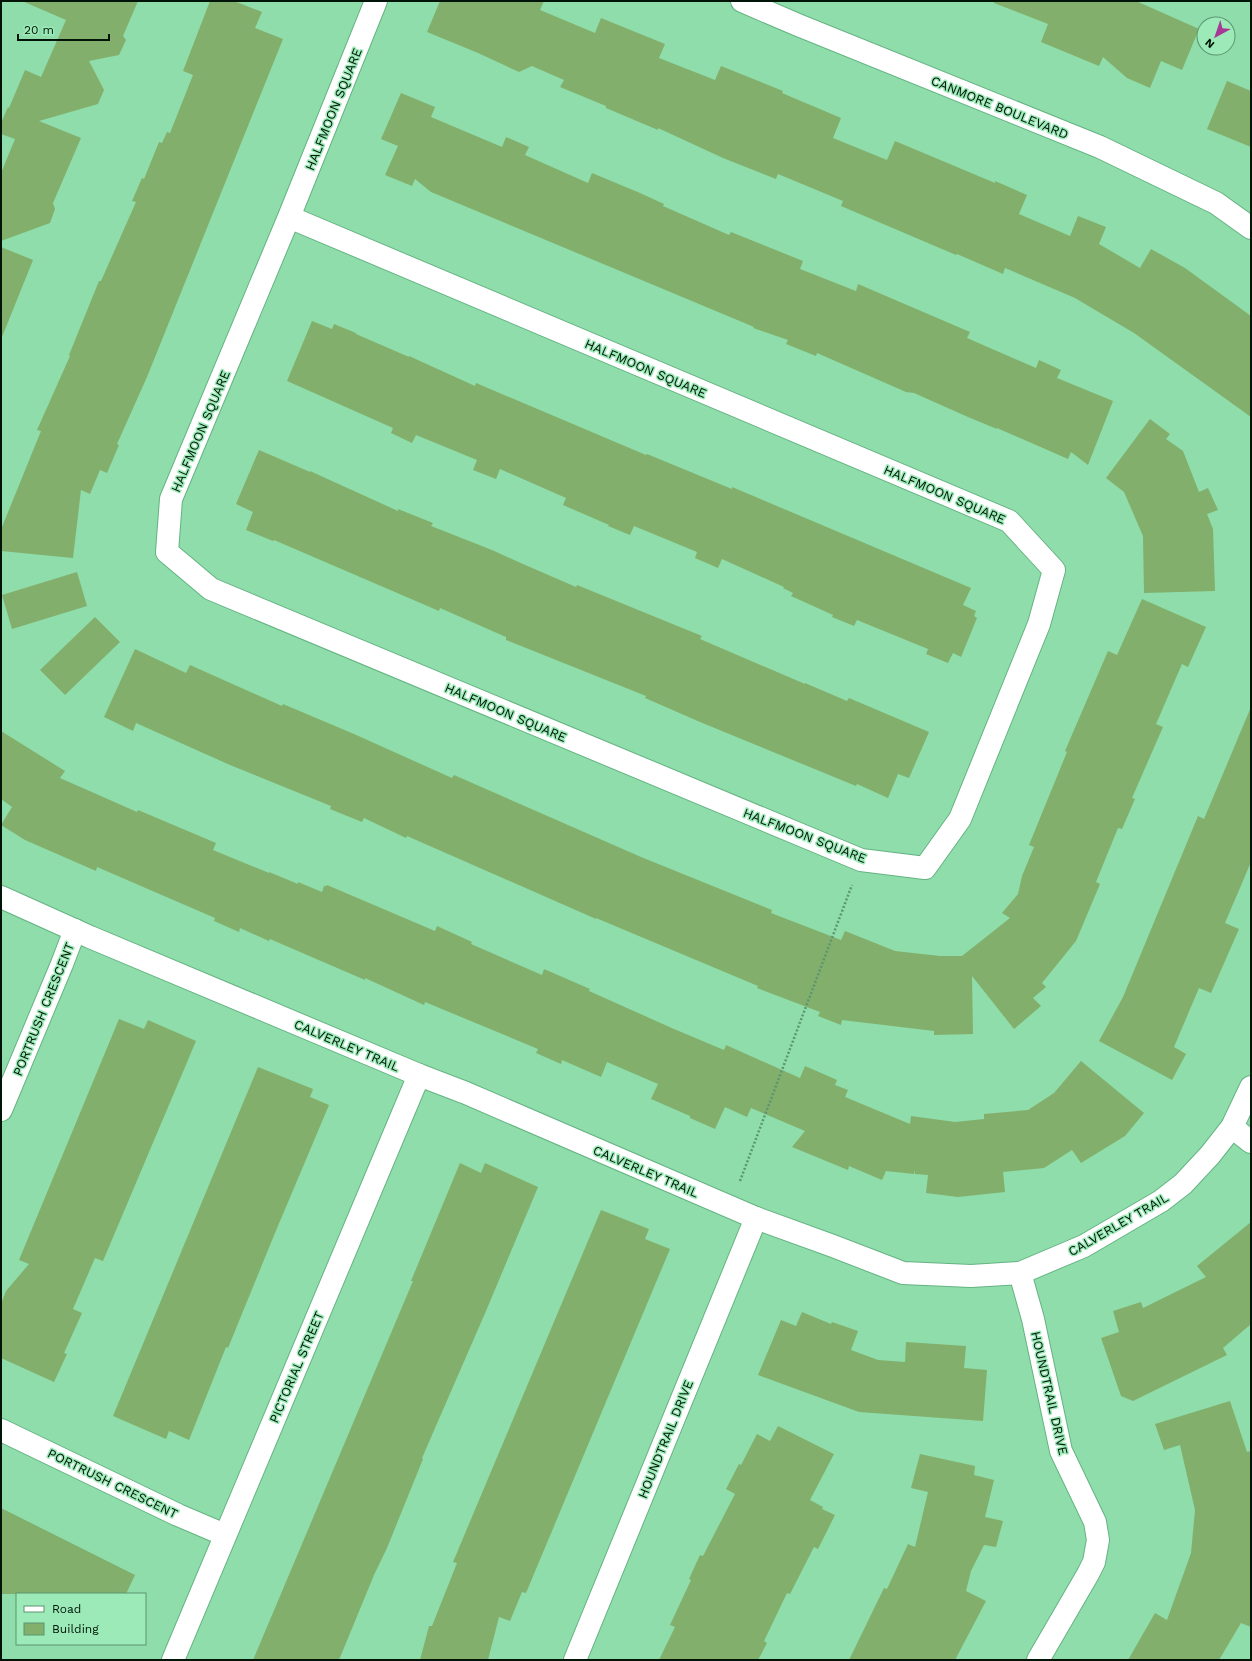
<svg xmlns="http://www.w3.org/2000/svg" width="1252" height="1661" viewBox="0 0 1252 1661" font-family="'Work Sans',sans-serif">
	<rect width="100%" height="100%" fill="#8eddaa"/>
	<g fill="#83af6c">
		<polygon points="22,1 138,1 123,36 126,40 119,55 89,61 104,90 98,104 39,121 81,138 53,203 55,209 50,223 1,241 1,173 15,139 1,134 1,123 8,107 9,108 25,70 41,77 66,20"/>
		<polygon points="210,1 234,1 262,12 255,28 283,39 147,377 117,444 119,445 107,473 100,470 90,494 81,490 73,558 1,551 2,527 41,431 37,430 70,356 69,355 99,281 101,281 136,202 132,201 142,178 144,179 159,142 162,143 167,132 170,133 193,75 183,71"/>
		<polygon points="440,1 544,1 540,10 595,33 601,18 665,44 659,58 715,80 721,66 783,91 782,93 841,118 833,138 887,160 895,141 995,183 995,181 1027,195 1019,214 1070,236 1078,216 1106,227 1099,244 1140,268 1151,249 1185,268 1251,316 1251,417 1134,333 1075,298 1005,268 1003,274 957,254 956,255 841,206 843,201 778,174 776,179 723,158 658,128 658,130 606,108 606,106 560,87 564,80 532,66 519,72 478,53 427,32"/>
		<polygon points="994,1 1136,1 1199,29 1182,70 1161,61 1150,88 1127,78 1103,57 1099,66 1041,42 1048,24 994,3"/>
		<polygon points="1227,81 1251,91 1251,147 1207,129"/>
		<polygon points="401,93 435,107 431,117 502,147 506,137 529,147 525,155 588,183 592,173 640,193 664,204 663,206 729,235 731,232 803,261 800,269 856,291 858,284 970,332 967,338 1036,368 1039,360 1061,370 1057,378 1113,401 1088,465 1071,452 1068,459 997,428 997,429 968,417 914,393 906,392 817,353 816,356 786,344 788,340 753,328 754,327 431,192 415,179 412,186 385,175 398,146 381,139"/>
		<polygon points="1,247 33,260 2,337 1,337"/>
		<polygon points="312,321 332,329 334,324 356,333 356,334 409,357 409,356 475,386 476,383 646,455 647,454 732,489 732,487 971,588 963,605 976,611 974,616 977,618 961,657 953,653 948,663 926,654 928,649 857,620 854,626 832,617 833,615 791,596 793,593 783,588 784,587 722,559 718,568 695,558 697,552 634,526 630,535 608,526 609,525 563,505 566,498 500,469 496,479 473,470 477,460 416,435 412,443 391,433 393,428 287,381"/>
		<polygon points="1150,419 1170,434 1166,439 1183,451 1199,492 1208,488 1218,510 1207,514 1213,529 1215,591 1144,593 1143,536 1124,492 1106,478"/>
		<polygon points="259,450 310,472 310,471 398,511 398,509 433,523 431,526 492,550 523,564 576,587 577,585 702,636 700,639 805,684 805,683 847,701 849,698 929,732 909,778 898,774 888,798 857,784 856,786 700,722 645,698 646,696 506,640 506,637 440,608 439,611 274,540 273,541 246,530 253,512 236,504"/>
		<polygon points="77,572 87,606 12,629 2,595"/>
		<polygon points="1142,599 1206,627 1188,667 1182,664 1156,724 1163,727 1132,798 1135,799 1122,829 1118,828 1096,882 1100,884 1076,941 1042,983 1046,987 1033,998 1041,1006 1014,1029 972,976 973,1034 934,1035 934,1031 842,1020 841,1025 818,1016 820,1012 757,988 758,986 596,918 596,919 407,836 406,838 364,818 362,822 330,809 331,806 230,765 136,723 133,731 104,717 135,649 186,673 190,665 282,706 283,704 354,734 452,778 454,775 641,857 772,910 771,913 841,940 845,931 895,951 940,956 962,956 1010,918 1002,913 1018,894 1022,876 1034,847 1029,845 1067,752 1065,751 1108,651 1117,655"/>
		<polygon points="95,617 120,642 65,695 40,670"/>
		<polygon points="1251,707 1251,862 1225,923 1239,929 1211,993 1199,988 1174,1047 1186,1054 1172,1080 1099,1041 1123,997 1198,816 1204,819"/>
		<polygon points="1,731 65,771 60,778 137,812 138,810 216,843 213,850 269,873 269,872 298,884 298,882 322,892 324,886 326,886 327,885 435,931 437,926 472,942 471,944 542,975 544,969 590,989 589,991 674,1029 724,1050 726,1045 800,1078 805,1066 837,1080 835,1085 848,1090 845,1097 910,1124 911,1116 955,1122 984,1119 984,1114 1028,1110 1054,1093 1081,1061 1144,1113 1125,1136 1081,1163 1072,1150 1044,1168 1003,1172 1005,1192 958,1197 926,1193 928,1175 915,1174 915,1170 914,1174 886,1171 882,1180 849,1166 848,1170 792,1147 805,1131 751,1108 747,1117 725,1107 715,1129 690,1118 690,1116 651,1099 658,1084 607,1062 601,1077 562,1060 561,1064 536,1053 538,1049 425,1002 424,1005 365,978 365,980 270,939 269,941 240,928 239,932 214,921 215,918 97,867 96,871 25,840 1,825 12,807 1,799"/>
		<polygon points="119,1019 144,1029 148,1020 196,1041 103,1261 95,1258 73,1309 82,1313 64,1353 67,1354 54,1382 1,1358 1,1304 6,1291 29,1264 19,1260"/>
		<polygon points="258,1067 313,1089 310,1097 329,1105 275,1233 228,1348 226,1347 189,1440 169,1431 166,1439 113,1416"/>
		<polygon points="460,1163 481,1173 485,1163 538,1187 486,1311 422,1458 423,1459 387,1548 374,1575 339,1660 253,1660 413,1281 411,1281"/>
		<polygon points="601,1210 649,1229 645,1239 670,1249 526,1593 522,1592 510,1621 499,1617 488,1660 420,1660 429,1626 432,1626 457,1563 453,1562"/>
		<polygon points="1251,1222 1251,1324 1223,1348 1227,1355 1133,1401 1121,1396 1101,1338 1119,1332 1113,1311 1141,1302 1143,1308 1206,1277 1197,1266"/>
		<polygon points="802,1312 831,1324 832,1322 858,1331 851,1350 878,1360 905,1362 906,1342 966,1346 964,1368 987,1370 983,1421 859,1412 758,1375 781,1320 796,1326"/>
		<polygon points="1230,1401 1247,1452 1251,1451 1251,1627 1241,1623 1219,1660 1128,1660 1155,1613 1167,1620 1191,1553 1195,1510 1180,1445 1164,1450 1155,1424"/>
		<polygon points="778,1426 834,1454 810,1500 823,1507 822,1509 835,1515 818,1549 814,1547 790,1594 787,1593 764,1641 767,1643 758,1660 659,1660 675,1627 670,1625 691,1580 689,1579 700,1555 703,1556 735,1494 726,1489 739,1464 741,1465 757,1434 770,1441"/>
		<polygon points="920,1454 975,1466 974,1475 994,1480 985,1517 1003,1521 996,1547 984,1545 971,1571 966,1591 986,1601 955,1660 849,1660 884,1588 887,1589 908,1544 915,1547 928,1492 911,1488"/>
		<polygon points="1,1508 135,1575 126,1594 1,1594"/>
	</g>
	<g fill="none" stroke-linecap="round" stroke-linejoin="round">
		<g stroke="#65b383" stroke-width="24">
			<g id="minor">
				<polyline points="742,1 798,25 1100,147 1216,203 1251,228"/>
				<polyline points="289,217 1009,521 1054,570 1039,624 960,819 925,868 861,860 211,589 167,552 171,499 289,217 376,1"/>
				<polyline points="1,897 90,937 419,1075 466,1093 756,1218 833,1246 903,1273 971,1276 1020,1273 1084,1246 1161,1201 1183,1184 1210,1155 1232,1127 1251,1087"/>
				<polyline points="1,1110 62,964 75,930"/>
				<polyline points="1232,1127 1251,1142"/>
				<polyline points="1020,1273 1033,1319 1061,1451 1095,1522 1098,1540 1094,1562 1088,1574 1038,1660"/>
				<polyline points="1,1430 178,1515 225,1535"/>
				<polyline points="173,1660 419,1075"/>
				<polyline points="575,1660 756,1218"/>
			</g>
		</g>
		<polyline stroke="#5c9670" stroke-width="2.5" stroke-dasharray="2 2" stroke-linecap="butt" points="740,1181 852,885"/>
		<use href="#minor" stroke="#fff" stroke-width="22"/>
	</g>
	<g text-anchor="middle" stroke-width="3" stroke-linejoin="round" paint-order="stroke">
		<g font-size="13" fill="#001407" stroke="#9beab7">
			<text transform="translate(1000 107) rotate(22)" y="5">CANMORE BOULEVARD</text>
			<text transform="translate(333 109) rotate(-68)" y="5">HALFMOON SQUARE</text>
			<text transform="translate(646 368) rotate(23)" y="5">HALFMOON SQUARE</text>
			<text transform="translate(200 431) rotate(-67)" y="5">HALFMOON SQUARE</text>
			<text transform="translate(945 494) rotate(23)" y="5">HALFMOON SQUARE</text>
			<text transform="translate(506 712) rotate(23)" y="5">HALFMOON SQUARE</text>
			<text transform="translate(805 835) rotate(21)" y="5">HALFMOON SQUARE</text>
			<text transform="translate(43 1009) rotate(-68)" y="5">PORTRUSH CRESCENT</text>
			<text transform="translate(347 1045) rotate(23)" y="5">CALVERLEY TRAIL</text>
			<text transform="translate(646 1171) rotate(23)" y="5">CALVERLEY TRAIL</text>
			<text transform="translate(1118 1224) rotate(-30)" y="5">CALVERLEY TRAIL</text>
			<text transform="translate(296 1367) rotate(-67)" y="5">PICTORIAL STREET</text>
			<text transform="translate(1050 1393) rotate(77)" y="5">HOUNDTRAIL DRIVE</text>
			<text transform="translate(665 1439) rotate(-68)" y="5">HOUNDTRAIL DRIVE</text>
			<text transform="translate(113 1483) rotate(26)" y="5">PORTRUSH CRESCENT</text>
		</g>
	</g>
	<rect width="1252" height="1661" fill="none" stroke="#001407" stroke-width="4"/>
	<rect x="16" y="1593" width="130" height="52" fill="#9beab7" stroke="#5d9471"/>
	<rect x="24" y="1606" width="20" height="6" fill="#ffffff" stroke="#5d9471"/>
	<text x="52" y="1613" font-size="12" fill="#001407">Road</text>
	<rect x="24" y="1623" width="20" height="12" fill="#83af6c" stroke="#5d9471"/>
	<text x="52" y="1633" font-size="12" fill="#001407">Building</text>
	<g transform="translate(1216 36) rotate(220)"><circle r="19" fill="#9beab7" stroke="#5d9471"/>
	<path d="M0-3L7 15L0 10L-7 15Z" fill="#a83895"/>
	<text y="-6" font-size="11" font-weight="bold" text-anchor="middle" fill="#001407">N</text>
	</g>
	<path d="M18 34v6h91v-6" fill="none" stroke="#001407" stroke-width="2"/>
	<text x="24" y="34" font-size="12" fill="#001407" stroke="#9beab7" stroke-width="3" paint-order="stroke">20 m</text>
</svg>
